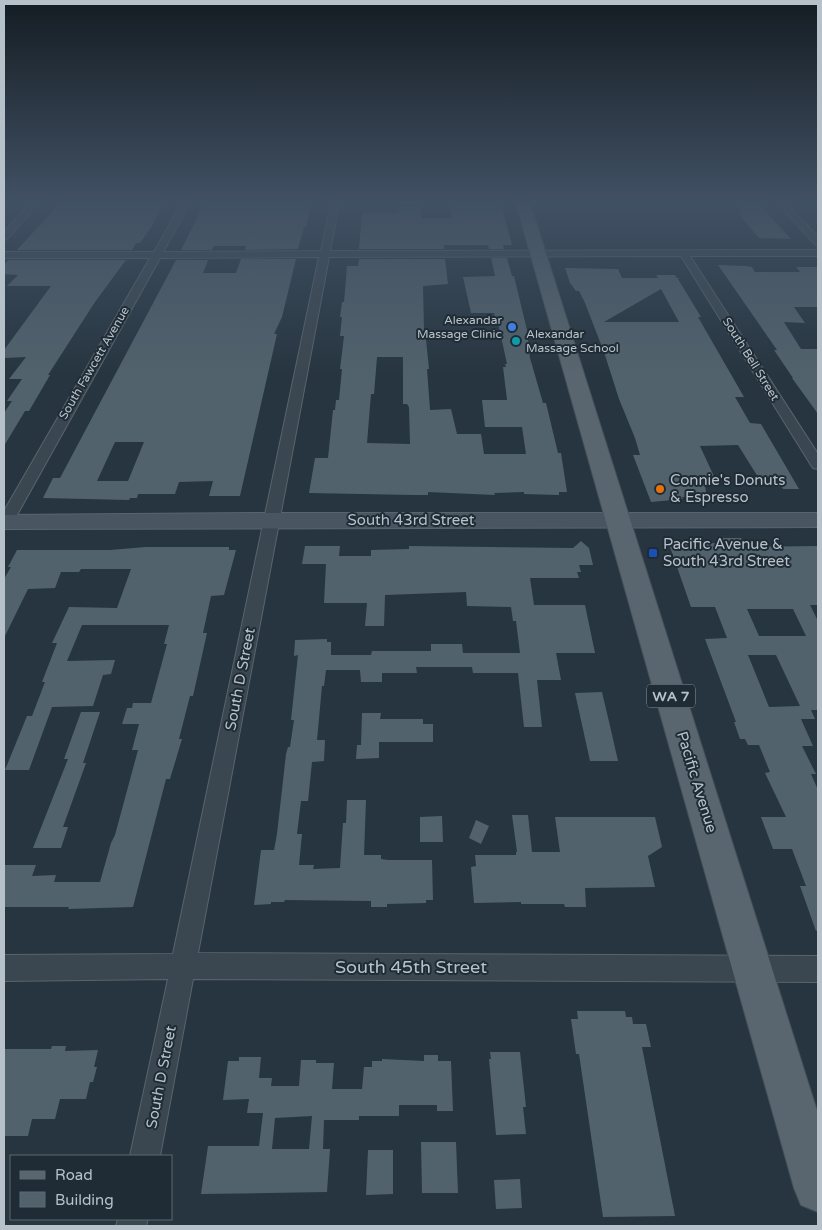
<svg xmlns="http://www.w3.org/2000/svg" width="822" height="1230" viewBox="0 0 822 1230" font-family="'Varela Round',sans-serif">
	<rect width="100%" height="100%" fill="#273540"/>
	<g fill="#52626c" fill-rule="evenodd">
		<polygon points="60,203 163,203 152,226 140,243 136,243 132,250 17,250"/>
		<polygon points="207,203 254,203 253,205 312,203 306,227 304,227 298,249 245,250 246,246 214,246 212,250 181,250 201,210"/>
		<polygon points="450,203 501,203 512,245 503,245 504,249 489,249 488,245 444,245 444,249 359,249 362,213 399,213 399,207 421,207 422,218 451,218"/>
		<polygon points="734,203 758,203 791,239 759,238 738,213 743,213"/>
		<path d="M491,258H507L512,276H514L527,330L530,358L543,403H546L558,453H561L567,492H559V495L524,494V492L494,493L495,495L428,492V495H413L309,493L315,458H328L333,410H335L336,400H339L342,369H340L344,336H340L342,317H340L342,302H344L347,266H358L359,259H445L448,284L423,286L424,330H425L429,369H427L430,410L451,409L457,434H481L484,454H526L522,427H485L482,400H507L503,367H506L505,364H507L497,318H495L494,313H471L463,277L495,276ZM377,357H403V404H407L409,407L410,444L367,443L371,394H374Z"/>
		<path d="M241,259H296L282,317L274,334H277L240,496H209L213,481L179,482L175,494H138L137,498H130L129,500L43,498L53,478H60L176,260H208L203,273H236ZM115,442H144L128,481H97Z"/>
		<polygon points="8,260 126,260 95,302 48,375 50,375 29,411 25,411 4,446 4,413 12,401 7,401 22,379 9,379 26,357 4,358 4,350 51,286 7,286 18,275 4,274 4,265"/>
		<polygon points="718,265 746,266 752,267 755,272 800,272 796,267 818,267 818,307 794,307 805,323 784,322 801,349 818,349 818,414 792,378 793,378 774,350 777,350"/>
		<path d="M565,268L618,269L622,278H658L656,275H675L677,278H680L678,279L701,317H698L744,397H735L750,423L761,424L799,489H783L782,487L763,485L738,445L700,446L718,485L705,486L707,497H682L683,499L651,502L633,455H640L635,438L619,399L604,352L585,303L579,291H576L570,283ZM661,289L679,322H604Z"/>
		<path d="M717,538H741L745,547L818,546V605H810L818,621V710H811L815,719H801L813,746H802L816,774H811L818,790V930L816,931L800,886H806L792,849H773L761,817H786L765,773L770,772L759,745H748L745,739H740L734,722H736L705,639L727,638L715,607H691L669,544L719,543ZM747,609H793L806,636H759ZM748,655H776L800,706L769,707Z"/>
		<polygon points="581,541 589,548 593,565 579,565 581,572 577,572 579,578 530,578 534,605 585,605 595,653 556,653 561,680 537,680 542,727 524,727 518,673 473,673 472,667 416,667 417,673 382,673 382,682 361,682 360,670 326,670 324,686 322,686 317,740 325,740 324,761 312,762 308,801 301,801 297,834 302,834 299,865 314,865 313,869 340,868 343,823 346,823 347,800 366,800 364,855 381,855 381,859 388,860 432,860 433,900 426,900 426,903 387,904 387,907 371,907 371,901 285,900 284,902 271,902 271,904 254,905 261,850 274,850 277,834 286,754 288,747 290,747 294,720 291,720 298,655 294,656 295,640 327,639 327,642 331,642 331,655 371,655 372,651 431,651 431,644 462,644 463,653 520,653 516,621 513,621 511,607 467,606 466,592 385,595 384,626 365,626 367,603 324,603 326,564 302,564 305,546 340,546 339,556 371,556 371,550 409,549 409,546 573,548"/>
		<polygon points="146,547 229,547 229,550 236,550 224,595 211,596 203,633 207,633 193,696 190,696 179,739 182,739 170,779 166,779 133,907 68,909 69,907 4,907 4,865 36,865 32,876 56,875 54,882 100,882 111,843 115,835 138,750 132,750 139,724 122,724 127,708 132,708 133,703 151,703 167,644 164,644 169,625 82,625 67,661 115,660 111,674 103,675 93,706 52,707 29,770 5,770 27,716 32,716 45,682 42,682 57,643 52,643 69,607 117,608 131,569 81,569 79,572 61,572 55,588 28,589 4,638 4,579 11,567 8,567 17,550 110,550"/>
		<polygon points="602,692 610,726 618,761 590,761 575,693"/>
		<polygon points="81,712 100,712 83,763 86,763 63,827 68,827 61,848 33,848 68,759 64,759"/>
		<polygon points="362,713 381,713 380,719 423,719 423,724 433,724 433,742 379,742 379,758 356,759 357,745 361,745"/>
		<polygon points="512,815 528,815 532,852 560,852 555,817 655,817 662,847 648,856 655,887 585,888 586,907 565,907 564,904 521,904 521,902 474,903 471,867 476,866 475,855 516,855 516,852 517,852"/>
		<polygon points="442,816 443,842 420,842 420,817"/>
		<polygon points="476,820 489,826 481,844 469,838"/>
		<polygon points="577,1011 625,1011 626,1017 632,1017 633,1024 646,1024 651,1047 642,1047 675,1216 603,1217 579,1054 576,1054 571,1019 578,1019"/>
		<polygon points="52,1046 66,1046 65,1051 98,1050 94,1067 97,1067 93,1082 90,1082 86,1099 60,1099 55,1119 32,1119 28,1136 4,1136 4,1049 51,1049"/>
		<polygon points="490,1052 520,1052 526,1107 523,1107 526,1134 496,1135 489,1059 491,1059"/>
		<path d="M424,1055H438V1061H451L453,1111H437V1105H399V1116H359V1120H324L323,1149H330L327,1192L201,1194L208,1146H259L263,1113H247L249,1099L223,1100L228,1061H239V1057H261L259,1078H272L271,1086H299L301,1060H316V1063H334L332,1089H362L364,1067H372V1061H382V1059L424,1061ZM312,1116L309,1149H272L275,1118Z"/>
		<polygon points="421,1142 456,1142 458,1193 422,1193"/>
		<polygon points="368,1150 393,1150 393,1194 366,1195"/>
		<polygon points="520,1179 522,1208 496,1209 494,1180"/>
	</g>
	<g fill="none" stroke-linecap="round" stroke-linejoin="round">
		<g stroke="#59646d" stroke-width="2">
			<g id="street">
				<polygon points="30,203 39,203 7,239 4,240 4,232"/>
				<polygon points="182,203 190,203 163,252 321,251 331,203 339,203 330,251 818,250 818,256 690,256 818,454 818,469 813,468 811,465 681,256 329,257 198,953 818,956 818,982 193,979 160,1156 130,1156 168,979 4,981 4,955 173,954 319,257 160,258 12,524 9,528 4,529 4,511 150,258 4,258 4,252 154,252"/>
				<polygon points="777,203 786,203 818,237 818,245 815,244"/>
				<polygon points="118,1219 148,1219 146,1226 116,1226"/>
			</g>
		</g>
		<g stroke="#59646d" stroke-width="2">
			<polygon id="secondary" points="251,513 818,513 818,527 4,529 4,515"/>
		</g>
		<g stroke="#445059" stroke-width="2">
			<polygon id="primary" points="516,203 530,203 818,1114 818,1212 801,1205 794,1188"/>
		</g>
		<use href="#street" fill="#3b4750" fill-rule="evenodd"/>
		<use href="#secondary" fill="#495662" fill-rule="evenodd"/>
		<use href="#primary" fill="#59666f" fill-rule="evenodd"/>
	</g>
	<linearGradient id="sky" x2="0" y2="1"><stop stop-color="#151d23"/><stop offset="0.54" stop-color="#415164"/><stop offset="1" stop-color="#415164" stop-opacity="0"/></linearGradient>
	<rect width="822" height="375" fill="url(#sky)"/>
	<circle fill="#3f7fe0" stroke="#202c35" stroke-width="2" cx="512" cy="327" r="5"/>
	<circle fill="#0f9aa8" stroke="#202c35" stroke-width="2" cx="516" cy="341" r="5"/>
	<circle fill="#e8710a" stroke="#202c35" stroke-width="2" cx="660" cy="489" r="5"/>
	<rect fill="#1a4fb4" stroke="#202c35" stroke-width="2" x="648" y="548" width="10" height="10" rx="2.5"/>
	<g text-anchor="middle" stroke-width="4" stroke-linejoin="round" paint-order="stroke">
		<g font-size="12" fill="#b7c1ca" stroke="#202c35" text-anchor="end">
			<text x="502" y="324">Alexandar<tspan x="502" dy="14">Massage Clinic</tspan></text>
			<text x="526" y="338" text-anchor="start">Alexandar<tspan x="526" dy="14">Massage School</tspan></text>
		</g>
		<g font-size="12" fill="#b7c1ca" stroke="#202c35">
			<text transform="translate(751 359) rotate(58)" y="4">South Bell Street</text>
			<text transform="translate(94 363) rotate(-60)" y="4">South Fawcett Avenue</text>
		</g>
		<rect fill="#202c35" stroke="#8a949d" stroke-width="1" x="647" y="684.5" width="48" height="23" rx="4"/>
		<g font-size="14" font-weight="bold" fill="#b7c1ca">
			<text x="671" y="701">WA 7</text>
		</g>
		<g font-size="15" fill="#b7c1ca" stroke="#202c35" text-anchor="start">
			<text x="670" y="485">Connie's Donuts<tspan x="670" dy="17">&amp; Espresso</tspan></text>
			<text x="663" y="549">Pacific Avenue &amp;<tspan x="663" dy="17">South 43rd Street</tspan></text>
		</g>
		<g font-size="15" fill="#b7c1ca" stroke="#202c35">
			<text x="411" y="525">South 43rd Street</text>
			<text transform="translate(240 679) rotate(-79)" y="5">South D Street</text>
			<text transform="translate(697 782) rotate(73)" y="5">Pacific Avenue</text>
			<text transform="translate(161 1077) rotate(-79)" y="5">South D Street</text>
		</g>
		<g font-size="18" fill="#b7c1ca" stroke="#202c35">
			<text x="411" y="973">South 45th Street</text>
		</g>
	</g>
	<rect width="822" height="1230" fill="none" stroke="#b7c1ca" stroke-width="10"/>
	<rect x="10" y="1155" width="162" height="65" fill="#202c35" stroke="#5c6871"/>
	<rect x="20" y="1171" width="25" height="8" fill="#59666f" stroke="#5c6871"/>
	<text x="55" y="1180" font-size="15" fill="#b7c1ca">Road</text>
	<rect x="20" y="1192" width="25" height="15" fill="#52626c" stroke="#5c6871"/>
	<text x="55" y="1205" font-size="15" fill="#b7c1ca">Building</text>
</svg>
